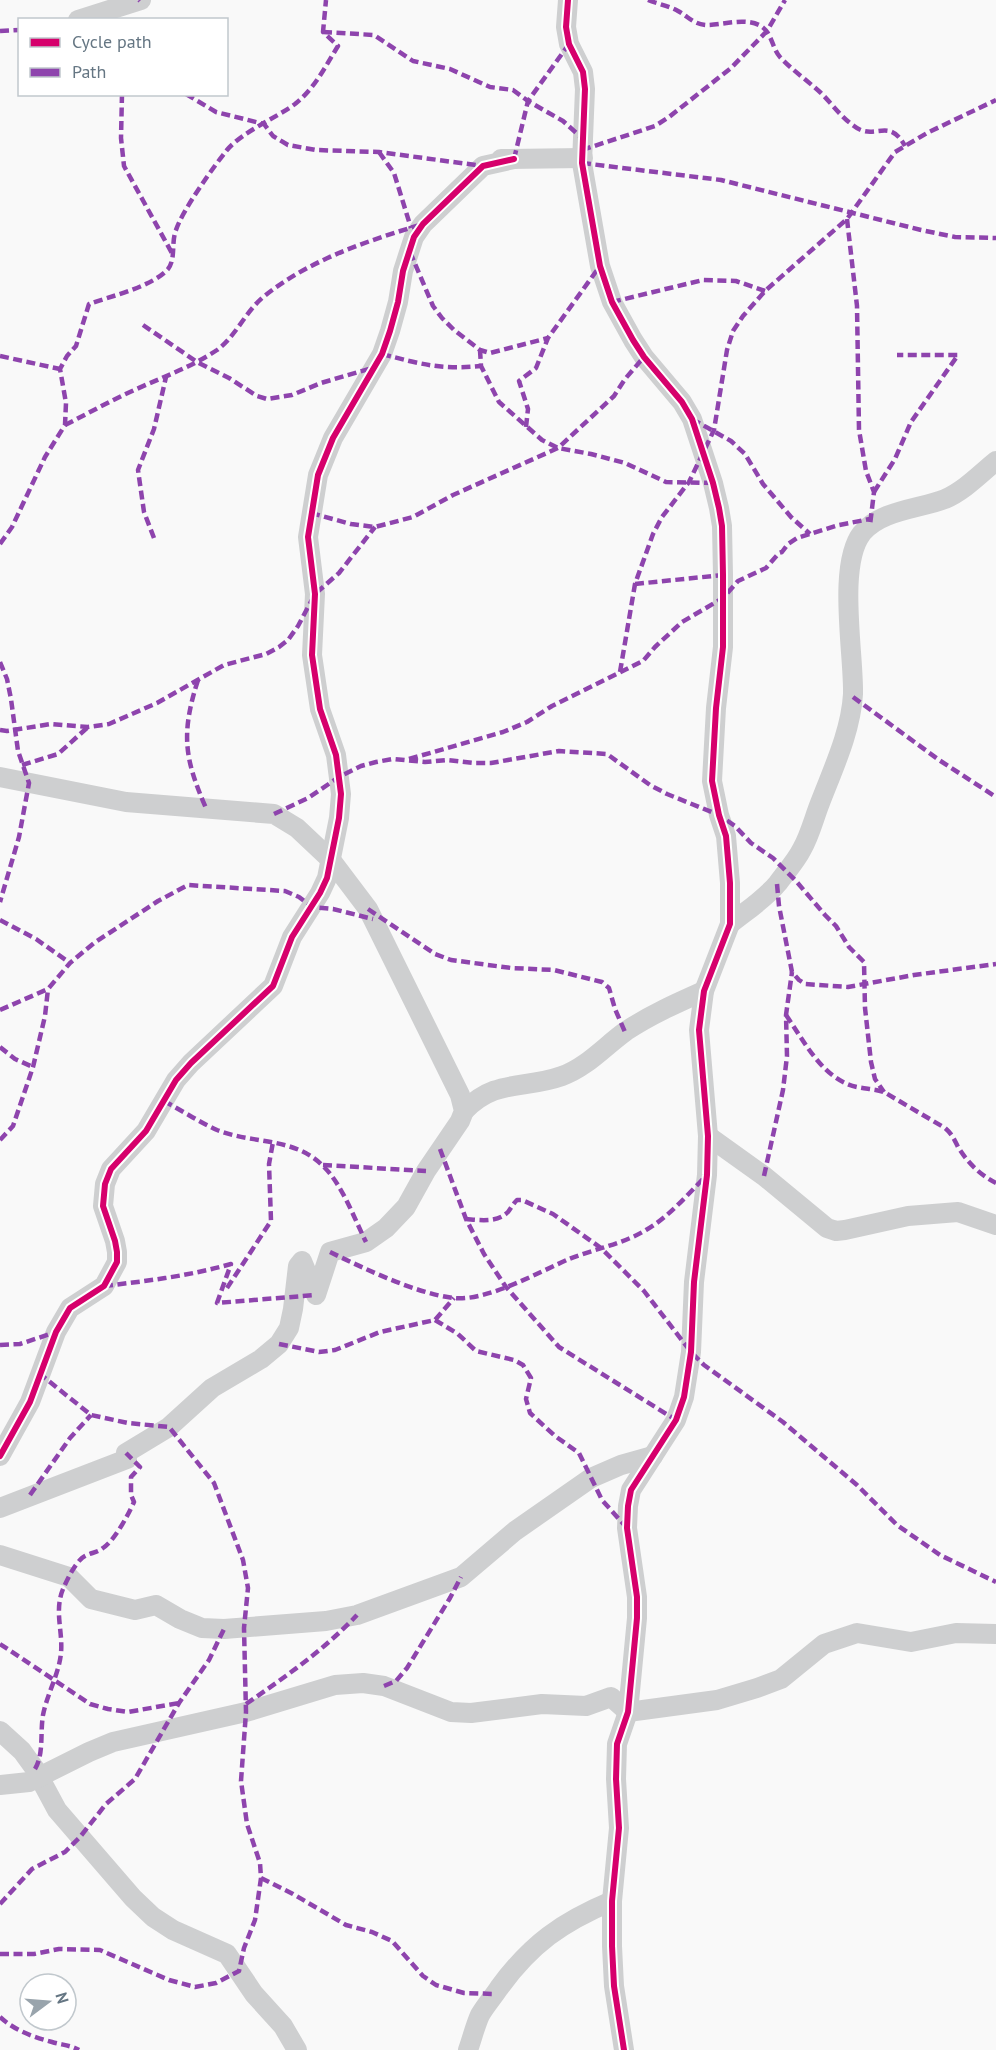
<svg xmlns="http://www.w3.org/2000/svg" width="996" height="2050" viewBox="0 0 996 2050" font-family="'PT Sans',sans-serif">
	<rect width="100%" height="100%" fill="#f9f9f9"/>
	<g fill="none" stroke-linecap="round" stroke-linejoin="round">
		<g stroke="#cecfd0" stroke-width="20">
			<polyline points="568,0 566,27 569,44 583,72 585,89 582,163 600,266 612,302 633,340 644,357 682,402 692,419 713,483 719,508 722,526 723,575 723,647 716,708 712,781 719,815 726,836 730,883 730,924 704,991 699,1030 708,1136 707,1175 694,1282 691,1352 684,1397 676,1420 631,1490 628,1506 627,1528 637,1597 637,1618 628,1712 617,1744 616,1779 619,1828 612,1901 612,1946 614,1986 624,2050"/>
			<polyline points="78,20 141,0"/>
			<polyline points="501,159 583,158"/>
			<polyline points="0,777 126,802 274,814 297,828 331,860 368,909 460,1095 464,1111 460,1121 426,1171 406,1207 386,1228 366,1242 330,1252 316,1295 302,1261 298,1266 293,1309 289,1328 279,1344 261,1359 212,1388 169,1427 126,1453 127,1459 0,1508"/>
			<path d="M730,924C746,911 765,899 778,883C786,872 796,861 802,849C810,835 814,818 820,803C833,769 851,731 853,694C854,654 837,565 862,533C881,510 919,509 945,499C964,491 980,474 996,461"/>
			<path d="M464,1111C496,1078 523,1090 562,1076C587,1067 605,1046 626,1031C650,1015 677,1003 704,991"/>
			<polyline points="708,1136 764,1176 827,1228 836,1231 845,1230 908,1216 958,1212 996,1225"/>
			<polyline points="0,1456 30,1402 56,1332 70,1308 104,1286 117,1262 117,1252 115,1241 103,1206 105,1184 111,1169 146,1131 176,1080 191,1063 273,986 292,937 320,893 327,878 339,818 341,794 336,755 320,709 312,655 315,594 308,537 318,475 333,438 382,354 390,331 398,302 403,271 414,237 423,224 483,166 514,159"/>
			<polyline points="0,1555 69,1577 91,1599 135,1610 156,1605 180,1619 202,1628 224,1629 326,1621 357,1615 461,1577 515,1531 591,1478 621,1465 653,1456"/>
			<polyline points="0,1731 22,1751 35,1769 57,1810 133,1898 153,1917 173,1930 227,1954 254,1994 283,2026 297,2050"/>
			<polyline points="0,1785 29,1782 89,1752 113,1742 246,1712 335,1685 363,1683 384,1686 451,1712 471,1713 542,1704 586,1706 611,1697 628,1712 717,1700 757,1688 781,1679 824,1644 857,1633 911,1642 956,1633 996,1634"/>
			<path d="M468,2050C472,2039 475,2026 480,2015C486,2005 493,1997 499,1988C531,1944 562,1922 612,1901"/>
		</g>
		<g stroke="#8e44ad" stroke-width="4.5" stroke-dasharray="9 4.5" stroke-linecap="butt">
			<polyline points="139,0 140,1"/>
			<path d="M648,0C658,4 669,6 678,11C689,17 693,24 706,25C723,25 745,17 761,26C772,33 772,48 780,57C792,70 808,81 821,93C832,104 841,117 854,126C874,142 889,116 905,146"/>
			<polyline points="0,31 20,30"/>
			<polyline points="323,32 374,35 413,61 450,69 490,87 513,90 528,101 563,121 582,138"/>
			<polyline points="122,94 121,138 124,166 173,255"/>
			<polyline points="186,94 216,112 264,124 273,136 288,145 316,150 379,152 483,166"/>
			<polyline points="582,150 655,126 669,117 731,68 767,31 785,0"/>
			<polyline points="379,152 394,173 411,228"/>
			<polyline points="514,159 528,101 569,44"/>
			<polyline points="582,163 721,180 921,230 955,237 996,238"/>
			<polyline points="847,219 857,306 859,430 866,471 874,492 870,525"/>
			<polyline points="410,252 433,306 442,318 454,330 480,350 490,353 548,338"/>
			<polyline points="612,302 703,280 736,281 765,291"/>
			<polyline points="143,325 197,362 229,378 257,396 267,399 292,395 321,383 372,368"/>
			<polyline points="480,350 481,366 499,402 542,440 558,448 591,454 625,463 666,482 713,483"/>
			<path d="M382,354C420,364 441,370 481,366"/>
			<polyline points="0,356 60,369"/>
			<polyline points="692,419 731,441 745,454 763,484 791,517 810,534"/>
			<path d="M65,425C87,414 108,402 130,392C160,378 190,368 217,350C235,337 245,313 262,298C308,260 367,241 423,224"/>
			<polyline points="526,427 528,409 519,381 536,368 548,338 600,266"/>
			<polyline points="874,492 895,459 911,422 958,355 897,355"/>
			<polyline points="311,513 351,524 375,527 413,517 453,495 558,448 614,396 625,379 644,357"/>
			<polyline points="154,538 144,512 138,470 154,429 166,377"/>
			<path d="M0,544L12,527L45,457L65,425L66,403L60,369L67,356L76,346L89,304C111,296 152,287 168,269C176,259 171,242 176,230C182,211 214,166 227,150C242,132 276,118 295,104C315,88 325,67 338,46L323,32L326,0"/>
			<polyline points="635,584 723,575"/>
			<polyline points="0,662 7,679 11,699 18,751 29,783 19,837 0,902"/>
			<polyline points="620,672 635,584 653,534 662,517 689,482 714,430 727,350 733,331 743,316 765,291 847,219 895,152 927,133 996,100"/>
			<path d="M198,680C181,733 184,758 206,808"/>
			<polyline points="853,697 939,760 996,797"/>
			<polyline points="0,730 7,731 51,724 88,727 109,724 157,703 224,665 266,654 279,647 288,640 298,626 315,594 339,573 375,527"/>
			<polyline points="409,759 503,732 527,722 552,706 643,661 655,647 682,622 723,598 738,581 766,568 779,553 782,552 788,544 797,538 839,525 870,519"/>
			<polyline points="22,765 58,754 88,727"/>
			<polyline points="274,814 308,798 339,777 361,766 376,762 393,759 425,762 447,760 475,763 491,763 559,751 607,754 650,785 667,794 719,815 735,826 751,843 773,858 796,881 825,915 836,926 849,947 864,962 865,1008 871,1062 875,1079 884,1092"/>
			<polyline points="777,884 779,906 792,972 799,980 805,984 848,987 914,975 996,964"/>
			<polyline points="368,909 435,954 451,960 511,968 554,970 602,982 609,988 615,1009 625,1032"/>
			<polyline points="0,920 36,939 70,963"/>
			<polyline points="0,1010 48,989 70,963 94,943 158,901 188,885 285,891 299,897 312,907 333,909 373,919"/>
			<path d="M786,1015C804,1041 823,1080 857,1087C866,1089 875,1089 884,1092L945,1128C952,1134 954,1139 958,1147C968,1163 980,1175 996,1183"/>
			<polyline points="0,1047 15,1059 33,1067"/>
			<path d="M164,1101C181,1110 199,1122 217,1130C252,1144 295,1137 323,1166C342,1184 354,1218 366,1242"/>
			<polyline points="0,1140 13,1126 33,1067 45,1016 48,989"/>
			<polyline points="440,1149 466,1219 484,1254 506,1287 559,1347 676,1420"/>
			<polyline points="323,1165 426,1171"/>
			<polyline points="764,1176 783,1090 787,1056 786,1015 792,972"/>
			<path d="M466,1219C480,1220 497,1223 508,1212C511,1208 513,1204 517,1200H522L553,1214L601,1248L644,1291L691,1352L704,1365L783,1422L857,1485L897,1525L940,1555L996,1582"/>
			<path d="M330,1252C365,1269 415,1293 453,1298C486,1302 539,1272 569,1259C594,1249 623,1244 646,1230C669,1217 688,1194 707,1175"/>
			<path d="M104,1286C147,1281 189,1276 231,1264L217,1303L316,1295"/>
			<polyline points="227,1288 271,1221 269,1164 273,1142"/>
			<polyline points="435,1320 458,1334 476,1351 514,1360 523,1365 531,1378 526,1399 530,1413 555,1436 579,1453 602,1500 627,1528"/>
			<polyline points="279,1344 319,1352 335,1350 380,1332 435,1320 454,1298"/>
			<polyline points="0,1345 20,1344 56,1332"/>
			<polyline points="30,1495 70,1438 91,1415"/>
			<polyline points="0,1644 90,1704 108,1709 128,1712 179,1703"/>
			<polyline points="384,1686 396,1681 407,1668 450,1598 461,1577"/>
			<path d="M246,1704C285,1677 324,1650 357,1615"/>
			<path d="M35,1769C44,1754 40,1733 43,1715C47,1694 59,1674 61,1653C63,1631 54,1611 63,1589C67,1580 74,1565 82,1558C88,1553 97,1553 103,1548C115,1540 128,1515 134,1502L131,1495V1477L140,1467L126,1453"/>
			<polyline points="261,1878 293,1894 346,1925 372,1932 392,1941 423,1976 436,1985 464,1993 495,1994"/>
			<polyline points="0,1904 32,1869 65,1852 80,1837 106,1804 135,1779 179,1703 209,1660 224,1629"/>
			<polyline points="0,1954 34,1954 59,1949 100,1950 169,1980 195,1987 216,1983 239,1971 244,1948 255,1920 261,1878 260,1863 247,1824 241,1781 246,1712 244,1628 248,1588 243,1560 214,1483 169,1427 128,1423 91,1415 40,1374"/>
			<path d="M0,2017C14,2030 33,2037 52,2042C62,2045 70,2045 79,2050"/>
		</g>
		<g stroke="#fff" stroke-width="10">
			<g id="cycleway">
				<polyline points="568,0 566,27 569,44 583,72 585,89 582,163 600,266 612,302 633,340 644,357 682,402 692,419 713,483 719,508 722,526 723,575 723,647 716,708 712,781 719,815 726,836 730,883 730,924 704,991 699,1030 708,1136 707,1175 694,1282 691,1352 684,1397 676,1420 631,1490 628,1506 627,1528 637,1597 637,1618 628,1712 617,1744 616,1779 619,1828 612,1901 612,1946 614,1986 624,2050"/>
				<polyline points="0,1456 30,1402 56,1332 70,1308 104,1286 117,1262 117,1252 115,1241 103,1206 105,1184 111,1169 146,1131 176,1080 191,1063 273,986 292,937 320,893 327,878 339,818 341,794 336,755 320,709 312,655 315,594 308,537 318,475 333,438 382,354 390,331 398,302 403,271 414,237 423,224 483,166 514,159"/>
			</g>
		</g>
		<use href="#cycleway" stroke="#d6006c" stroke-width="6"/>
	</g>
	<rect x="18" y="18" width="210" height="78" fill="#ffffff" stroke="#c1c8cd" stroke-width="1.5"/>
	<rect x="30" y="38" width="30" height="9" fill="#d6006c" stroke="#c1c8cd" stroke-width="1.5"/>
	<text x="72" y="48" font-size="18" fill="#657683">Cycle path</text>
	<rect x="30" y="68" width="30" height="9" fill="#8e44ad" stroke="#c1c8cd" stroke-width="1.5"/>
	<text x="72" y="78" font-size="18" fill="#657683">Path</text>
	<g transform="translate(48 2002) rotate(74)"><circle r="28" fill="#ffffff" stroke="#c1c8cd" stroke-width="1.5"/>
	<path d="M0-4.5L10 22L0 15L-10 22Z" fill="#99a4ac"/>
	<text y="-9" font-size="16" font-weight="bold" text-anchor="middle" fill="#657683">N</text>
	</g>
</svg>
